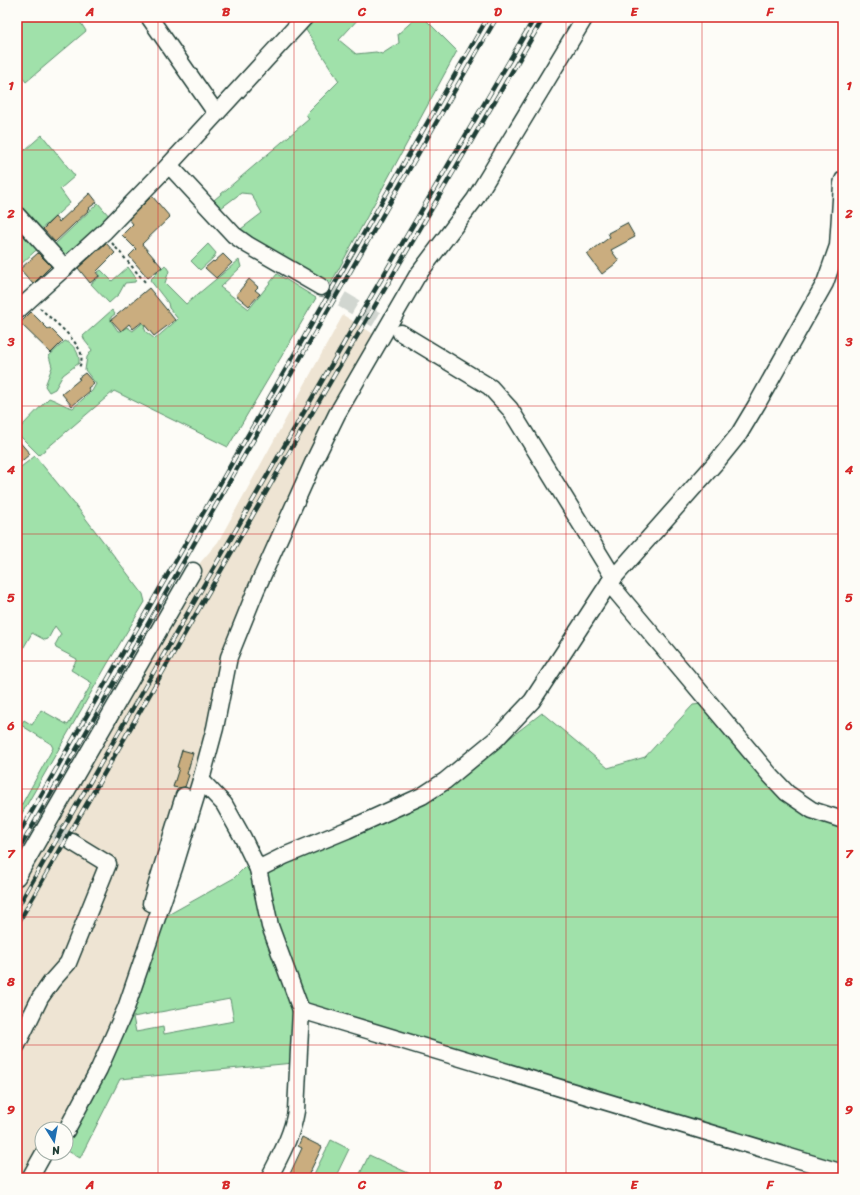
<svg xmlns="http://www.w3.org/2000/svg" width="860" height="1195" viewBox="0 0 860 1195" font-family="Sriracha,sans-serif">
	<rect width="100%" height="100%" fill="#fdfcf7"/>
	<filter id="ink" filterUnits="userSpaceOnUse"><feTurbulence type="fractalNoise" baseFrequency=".025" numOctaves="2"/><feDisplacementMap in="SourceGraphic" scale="8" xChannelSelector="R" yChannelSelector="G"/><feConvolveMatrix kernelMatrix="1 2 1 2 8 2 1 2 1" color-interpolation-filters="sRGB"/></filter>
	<g filter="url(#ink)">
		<polygon fill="#eee4d3" points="343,315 380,338 256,590 146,948 66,1129 42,1129 42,1153 54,1153 40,1178 17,1178 17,874 193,571 218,542"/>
		<g fill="#a0e1aa" stroke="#608f6f" fill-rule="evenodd">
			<polygon points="17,17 77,17 86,31 26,82 17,70"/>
			<polygon points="314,17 360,17 339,40 356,54 376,52 382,54 399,43 398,34 417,17 423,17 457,51 330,285 314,274 248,238 241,229 262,213 251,194 241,193 221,208 214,200 309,119 306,114 339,81 304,27"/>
			<polygon points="42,135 75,176 60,189 70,203 38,232 17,209 17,157"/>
			<polygon points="98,203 110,217 68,259 53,246"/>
			<polygon points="17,221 40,249 35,251 17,268"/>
			<polygon points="208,244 216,253 214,257 200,270 191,261"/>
			<path d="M239,260L241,267L220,287L249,309L277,274L316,298L228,447L114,391L39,455L19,435V429L49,398C58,401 64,406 73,408L92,391L96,384L85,370L87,357L92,350L85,341L83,336L112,310L115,314L111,317V321L118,331H121L127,327L133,331L154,313L157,316L144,327L146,332L155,339L178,319L169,308L168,303L150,280L165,265L169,271L165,283L186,304Z"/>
			<polygon points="128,267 136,278 135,282 125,283 119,294 109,303 91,284 100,276 98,272 101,270 112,281"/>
			<path d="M65,341C74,344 80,354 79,363L63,375L55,389L49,392L45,386L52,367L49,356Z"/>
			<polygon points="35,456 77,507 143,594 145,602 108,663 17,822 17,813 53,748 51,744 21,725 24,720 32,725 41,710 68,725 92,683 71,670 77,659 56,648 55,645 61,634 55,626 48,639 45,640 32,633 17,659 17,470"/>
			<polygon points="709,703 771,777 843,820 843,1178 309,1017 273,925 262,872 450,784 542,713 608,768 645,757 693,705"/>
			<path d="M250,862L296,1011L294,1063L120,1079L80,1158L66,1150V1143L111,1063L126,1026L166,916L234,878ZM230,999L234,1021L164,1034L163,1027L136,1032L133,1017Z"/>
			<polygon points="331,1140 349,1149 335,1178 329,1178 317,1173 315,1178 312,1178"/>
			<polygon points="369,1155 419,1178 358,1178"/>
		</g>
		<g fill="#caad7f" stroke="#1f3d34">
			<polygon points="90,193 97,202 89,208 90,209 55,242 43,229 55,217 59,222"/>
			<polygon points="152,196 170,217 142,244 162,267 148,278 129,256 136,249 122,235 133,224 129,219"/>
			<polygon points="627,223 635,237 611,250 619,261 602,274 587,254 610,237 608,233"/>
			<polygon points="106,243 115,253 96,272 99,276 90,283 78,268"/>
			<polygon points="38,253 51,266 33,284 20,269"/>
			<polygon points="223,254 232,263 216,278 205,268 213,261 214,262"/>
			<polygon points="249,279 258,287 255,290 260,294 249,306 236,295"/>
			<polygon points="149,288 175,320 154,336 142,322 133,329 129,324 121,331 111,320"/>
			<polygon points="31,312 48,329 50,328 63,341 51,353 20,323"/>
			<polygon points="85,373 94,383 88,388 90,391 72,406 62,394 80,379 78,378"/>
			<polygon points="17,439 30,454 17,465"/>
			<polygon points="182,750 193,753 187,774 189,775 185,787 179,788 173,787 179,768 177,767"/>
			<polygon points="302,1137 322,1147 307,1178 288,1178 302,1148 298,1146"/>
		</g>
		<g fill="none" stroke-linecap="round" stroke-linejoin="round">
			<g stroke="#d1d6d0" stroke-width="16" stroke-dasharray="16 8" stroke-linecap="butt">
				<polyline points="321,287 399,333"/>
				<polyline points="55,832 72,842"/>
			</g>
			<g stroke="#1f3d34" stroke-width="19">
				<g id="minor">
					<polyline points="149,17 216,113"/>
					<polyline points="169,165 234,235 248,245 321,287"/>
					<polyline points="17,215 65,268"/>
					<polyline points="17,311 105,231 169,165 305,17"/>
					<polyline points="401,333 490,387 510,409 614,578"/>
					<polyline points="609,583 770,775 787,793 812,810 843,820"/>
					<path d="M201,780L224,804L243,838L258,869L270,926L301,1010L296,1111C292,1136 280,1156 269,1178"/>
					<polyline points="258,869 284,856 347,830 422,796 445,781 496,739 532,701 609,583 718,460 739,434 757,404 825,283 838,246 842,184 843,180"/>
					<polyline points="17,877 193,571"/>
					<polyline points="151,903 184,796"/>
					<polyline points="301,1010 843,1173"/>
					<polyline points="17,1045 40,998 52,981 68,963 108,864 72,842"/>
					<polyline points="66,1131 99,1069 126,1008 174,868 201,780 215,728 229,657 256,590 314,461 337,414 417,276 475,199 585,17"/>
					<polyline points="30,1178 44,1153"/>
				</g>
			</g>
			<g stroke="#1f3d34" stroke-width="2" stroke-dasharray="3 3" stroke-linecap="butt">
				<polyline points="112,243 145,282"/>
				<path d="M40,308C52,320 71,334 79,349C83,355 82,363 78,369"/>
			</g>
			<use href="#minor" stroke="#fdfcf7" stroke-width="16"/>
			<g stroke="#1f3d34" stroke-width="4.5">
				<g id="rail">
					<polyline points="17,837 488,17"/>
					<polyline points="17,853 286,383 497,17"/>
					<polyline points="17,908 359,317 535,17"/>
					<polyline points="17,925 284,461 544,17"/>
				</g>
			</g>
			<use href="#rail" stroke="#fdfcf7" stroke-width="3" stroke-dasharray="9" stroke-linecap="butt"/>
		</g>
	</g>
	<path fill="none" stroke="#d62828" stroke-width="1" stroke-opacity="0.55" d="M158,17V1178M294,17V1178M430,17V1178M566,17V1178M702,17V1178M17,150H843M17,278H843M17,406H843M17,534H843M17,661H843M17,789H843M17,917H843M17,1045H843"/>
	<rect width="860" height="1195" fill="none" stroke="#fdfcf7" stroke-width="44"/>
	<g transform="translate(54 1141) rotate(169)"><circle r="19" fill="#fdfcf7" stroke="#a4b0a9"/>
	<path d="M0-3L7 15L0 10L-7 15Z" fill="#1f6fb2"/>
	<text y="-6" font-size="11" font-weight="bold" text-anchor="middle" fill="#1f3d34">N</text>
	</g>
	<rect x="22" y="22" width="816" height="1151" fill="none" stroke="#d62828" stroke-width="1.5"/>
	<g font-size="13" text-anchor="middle" font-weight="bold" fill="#d62828">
		<text x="90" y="16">A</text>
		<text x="226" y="16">B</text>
		<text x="362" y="16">C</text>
		<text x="498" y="16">D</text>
		<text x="634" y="16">E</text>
		<text x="770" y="16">F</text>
		<text x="11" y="90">1</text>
		<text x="849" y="90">1</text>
		<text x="11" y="218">2</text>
		<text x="849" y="218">2</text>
		<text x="11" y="346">3</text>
		<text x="849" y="346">3</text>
		<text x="11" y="474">4</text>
		<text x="849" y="474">4</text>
		<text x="11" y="602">5</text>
		<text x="849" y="602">5</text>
		<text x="11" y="730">6</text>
		<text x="849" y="730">6</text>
		<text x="11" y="858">7</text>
		<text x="849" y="858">7</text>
		<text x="11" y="986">8</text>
		<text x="849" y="986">8</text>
		<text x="11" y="1114">9</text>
		<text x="849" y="1114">9</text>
		<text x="90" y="1189">A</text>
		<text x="226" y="1189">B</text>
		<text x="362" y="1189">C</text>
		<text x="498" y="1189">D</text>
		<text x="634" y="1189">E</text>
		<text x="770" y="1189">F</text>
	</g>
</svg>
